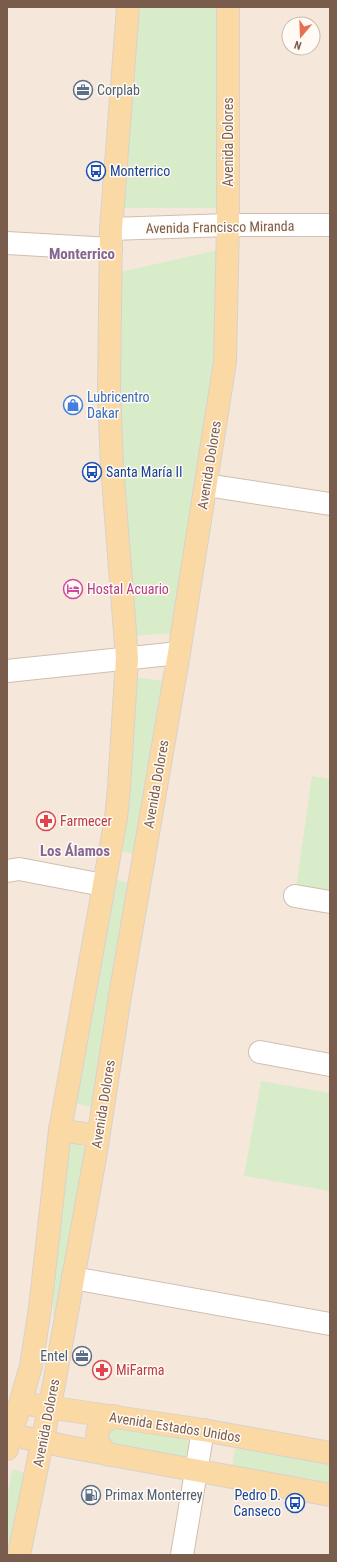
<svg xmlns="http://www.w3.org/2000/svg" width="337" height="1562" viewBox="0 0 337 1562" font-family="'Roboto Condensed',sans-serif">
	<rect width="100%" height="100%" fill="#fdf6ec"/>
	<path fill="#f5e8da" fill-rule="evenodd" d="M7,7H330V1555H7ZM289,24H313V48H289Z"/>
	<g fill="#d8ecc9">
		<polygon points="140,7 220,7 220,208 123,208"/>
		<polygon points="218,250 218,355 173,633 134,636 119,452 120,272"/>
		<polygon points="134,677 164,681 135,854 120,851"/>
		<polygon points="312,776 330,779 330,893 296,887"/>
		<polygon points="115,880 131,883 91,1107 74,1103"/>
		<polygon points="261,1081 330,1093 330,1191 244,1176"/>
		<polygon points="76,1144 84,1147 86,1151 55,1315 53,1315 56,1227 68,1148 71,1145"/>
		<polygon points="108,1427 181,1437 188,1441 189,1450 185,1457 112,1449 104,1430"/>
		<polygon points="235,1448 330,1464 330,1485 232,1469"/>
		<polygon points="12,1469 26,1473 10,1555 7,1555 7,1499"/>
	</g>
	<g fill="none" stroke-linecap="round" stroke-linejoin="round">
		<g stroke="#d1beb0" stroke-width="24">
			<g id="minor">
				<polyline points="111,229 228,225 330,225"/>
				<polyline points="7,243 111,249"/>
				<polyline points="206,485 330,504"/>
				<polyline points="7,671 179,653"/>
				<polyline points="7,871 19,869 103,885"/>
				<polyline points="295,896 330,902"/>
				<polyline points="260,1052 330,1065"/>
				<polyline points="73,1278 330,1324"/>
				<polyline points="182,1555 203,1430"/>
			</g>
		</g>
		<g stroke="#dad1cd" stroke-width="24">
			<g id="major">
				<polyline points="60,1130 98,1136"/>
				<polyline points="34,1405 203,1430 330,1453"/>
				<polyline points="26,1438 69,1447 330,1495"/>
				<polyline points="7,1449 31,1366 40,1308 60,1130 116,818 119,788 127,658 112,466 109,391 111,229 128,7"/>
				<path d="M109,1455C92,1441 93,1426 114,1416"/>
				<polyline points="19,1555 54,1384 96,1152 120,996 179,653 225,362 228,225 228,7"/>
			</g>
		</g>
		<use href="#minor" stroke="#fff" stroke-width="22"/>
		<use href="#major" stroke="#fbd9a5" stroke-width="22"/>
	</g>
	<defs>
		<g id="office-ring" transform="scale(1)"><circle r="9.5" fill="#fffaf3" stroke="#5c6f8a" stroke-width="1.5"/><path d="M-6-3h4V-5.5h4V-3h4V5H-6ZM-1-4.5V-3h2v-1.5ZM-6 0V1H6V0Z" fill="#5c6f8a"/></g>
		<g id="bus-ring" transform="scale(1)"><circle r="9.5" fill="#fffaf3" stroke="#1a4fb4" stroke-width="1.5"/><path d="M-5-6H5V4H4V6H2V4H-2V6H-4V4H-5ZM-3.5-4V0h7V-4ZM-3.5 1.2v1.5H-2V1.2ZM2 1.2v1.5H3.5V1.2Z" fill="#1a4fb4"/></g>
		<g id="shop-ring" transform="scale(1)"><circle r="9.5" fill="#fffaf3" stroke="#3f7fe0" stroke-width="1.5"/><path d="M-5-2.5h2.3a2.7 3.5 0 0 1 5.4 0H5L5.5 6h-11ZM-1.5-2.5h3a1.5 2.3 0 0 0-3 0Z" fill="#3f7fe0"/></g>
		<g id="hotel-ring" transform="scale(1)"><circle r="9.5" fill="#fffaf3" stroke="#d1479c" stroke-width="1.5"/><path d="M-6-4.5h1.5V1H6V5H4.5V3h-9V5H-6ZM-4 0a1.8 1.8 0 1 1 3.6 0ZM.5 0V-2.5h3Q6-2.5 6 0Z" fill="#d1479c"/></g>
		<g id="pharmacy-ring" transform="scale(1)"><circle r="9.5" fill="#fffaf3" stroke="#e0444e" stroke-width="1.5"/><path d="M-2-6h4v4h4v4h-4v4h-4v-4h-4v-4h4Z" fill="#e0444e"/></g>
		<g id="fuel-ring" transform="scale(1)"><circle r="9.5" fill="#fffaf3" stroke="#5c6f8a" stroke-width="1.5"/><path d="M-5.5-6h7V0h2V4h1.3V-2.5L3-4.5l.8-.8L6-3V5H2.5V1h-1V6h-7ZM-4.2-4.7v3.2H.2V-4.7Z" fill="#5c6f8a"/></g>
	</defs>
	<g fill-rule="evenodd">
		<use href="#office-ring" x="83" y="90"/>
		<use href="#bus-ring" x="96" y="171"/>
		<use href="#shop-ring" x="73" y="405"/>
		<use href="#bus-ring" x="92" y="472"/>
		<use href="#hotel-ring" x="73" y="589"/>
		<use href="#pharmacy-ring" x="46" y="821"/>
		<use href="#office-ring" x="82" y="1356"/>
		<use href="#pharmacy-ring" x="102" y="1370"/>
		<use href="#fuel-ring" x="91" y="1495"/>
		<use href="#bus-ring" x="295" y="1503"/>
	</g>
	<g text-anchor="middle" stroke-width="3" stroke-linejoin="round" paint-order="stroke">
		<g font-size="14" fill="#4e5e75" stroke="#fffaf3" text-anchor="start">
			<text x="97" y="95">Corplab</text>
			<text x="68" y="1361" text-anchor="end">Entel</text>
			<text x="105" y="1500">Primax Monterrey</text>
		</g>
		<g font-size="14" fill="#7a5c4d" stroke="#fffaf3">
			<text transform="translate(228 142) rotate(-90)" y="5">Avenida Dolores</text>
			<text transform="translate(220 227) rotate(-1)" y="5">Avenida Francisco Miranda</text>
			<text transform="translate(209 465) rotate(-81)" y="5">Avenida Dolores</text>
			<text transform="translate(156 784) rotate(-80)" y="5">Avenida Dolores</text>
			<text transform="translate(103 1104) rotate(-81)" y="5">Avenida Dolores</text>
			<text transform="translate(46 1423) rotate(-79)" y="5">Avenida Dolores</text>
			<text transform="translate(175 1427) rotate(9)" y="5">Avenida Estados Unidos</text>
		</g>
		<g font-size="14" fill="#164399" stroke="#fffaf3" text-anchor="start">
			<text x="110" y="176">Monterrico</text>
			<text x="106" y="477">Santa María II</text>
			<text x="281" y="1500" text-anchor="end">Pedro D.<tspan x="281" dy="16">Canseco</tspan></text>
		</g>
		<g font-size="14" fill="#366cbe" stroke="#fffaf3" text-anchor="start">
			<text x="87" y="402">Lubricentro<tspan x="87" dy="16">Dakar</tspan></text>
		</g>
		<g font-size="14" fill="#b23c85" stroke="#fffaf3" text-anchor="start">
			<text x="87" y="594">Hostal Acuario</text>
		</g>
		<g font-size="14" fill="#be3a42" stroke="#fffaf3" text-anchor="start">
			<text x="60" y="826">Farmecer</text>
			<text x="116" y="1375">MiFarma</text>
		</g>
		<g font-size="15" font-weight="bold" fill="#846695" stroke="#fffaf3">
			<text x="82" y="259">Monterrico</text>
			<text x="75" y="856">Los Álamos</text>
		</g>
	</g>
	<rect width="337" height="1562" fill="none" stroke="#7a5c4d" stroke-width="16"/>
	<g transform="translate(301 36) rotate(199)"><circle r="19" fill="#fffaf3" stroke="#cabbb1"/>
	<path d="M0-3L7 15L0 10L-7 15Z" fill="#e76f51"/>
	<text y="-6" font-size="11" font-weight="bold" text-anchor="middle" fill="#7a5c4d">N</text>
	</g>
</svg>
